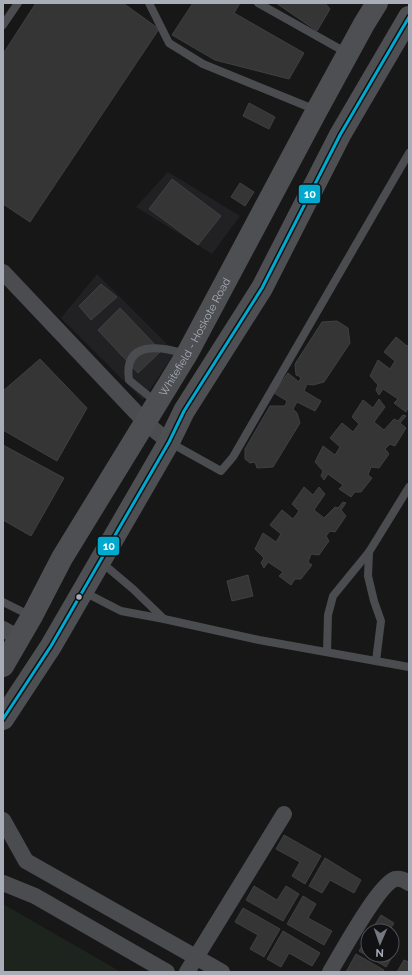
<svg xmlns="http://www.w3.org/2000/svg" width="412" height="975" viewBox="0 0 412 975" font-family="Raleway,sans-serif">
	<rect width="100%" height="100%" fill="#171717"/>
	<g fill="#212123">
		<polygon points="168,172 240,216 212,254 136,207"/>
		<polygon points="97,274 175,352 143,400 61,318"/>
	</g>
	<polygon fill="#1d241e" points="3,904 121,972 3,972"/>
	<g fill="#353536" stroke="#3f4043">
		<polygon points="36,3 123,3 159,29 30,222 3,204 3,54"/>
		<polygon points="193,3 240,3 234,13 304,53 289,79 215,60 172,35"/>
		<polygon points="276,3 325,3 330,9 317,31"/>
		<polygon points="249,103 275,117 269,129 243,116"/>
		<polygon points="172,179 221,216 198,245 149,209"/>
		<polygon points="240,183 254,192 245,206 231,197"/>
		<polygon points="101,284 117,297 91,320 79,306"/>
		<polygon points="120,308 161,351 138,373 98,330"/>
		<polygon points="337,321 348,328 350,343 324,382 313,385 307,384 304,391 321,401 315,411 297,402 293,409 297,413 300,423 273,467 257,468 255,462 250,463 245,459 245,449 270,406 285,406 287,401 274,393 288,373 299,382 301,377 296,375 295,364 322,322"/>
		<polygon points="396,337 407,346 409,344 409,406 406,412 394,403 398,399 383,389 379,395 376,390 378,385 370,376 378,360 390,369 395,361 384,352"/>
		<polygon points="40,359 87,408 57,461 3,430 3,391"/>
		<polygon points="379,399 385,407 374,422 384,430 394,419 398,421 403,415 406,416 400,423 406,428 395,446 390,444 385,449 389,454 379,468 371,467 368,475 372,478 361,492 355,492 351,497 339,489 343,485 328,474 324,480 321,476 323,471 315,462 323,446 335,455 340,447 330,438 342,423 353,432 359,424 352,417 363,400 373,408"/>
		<polygon points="3,445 64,478 31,536 3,520"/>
		<polygon points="304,487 313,495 319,487 325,494 314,510 324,518 335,507 338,508 343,502 346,503 341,510 346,516 335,532 330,531 326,536 329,541 319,555 311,554 308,562 312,565 301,579 295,579 291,585 279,576 283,572 268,562 264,568 261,563 264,558 255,549 263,533 276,542 281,534 270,525 282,510 293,519 299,511 292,504"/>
		<polygon points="248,575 253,596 232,601 227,581"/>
		<polygon points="284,835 321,856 305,884 292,876 300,862 276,849"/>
		<polygon points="325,858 361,880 354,893 330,880 322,893 309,886"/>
		<polygon points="254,886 277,900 286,886 299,894 283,921 246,900"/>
		<polygon points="303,896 316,904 308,918 332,931 324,945 287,924"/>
		<polygon points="243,908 280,929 264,957 250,949 258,935 235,922"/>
		<polygon points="381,915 394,923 389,931 371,931"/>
		<polygon points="283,931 320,953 312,966 289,953 281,967 267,959"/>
		<polygon points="368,936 368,955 392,955 392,953 394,954 386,967 359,951"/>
		<polygon points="356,954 384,970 383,972 346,972"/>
		<polygon points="404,960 409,962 409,972 397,972"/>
	</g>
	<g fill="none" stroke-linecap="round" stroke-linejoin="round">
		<g stroke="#4b4c50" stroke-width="8">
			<polyline points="149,3 169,43 203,64 316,110"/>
			<polyline points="258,3 347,53"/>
			<polyline points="3,25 18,3"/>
			<path d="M156,402L129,380C123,340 161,346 186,354"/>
			<polyline points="169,442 221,471 233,457 409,153"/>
			<polyline points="369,552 368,576 374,601 381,621 376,661"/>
			<polyline points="101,562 133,589 164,619 259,640 409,667"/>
			<polyline points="84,592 121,611 164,619"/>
			<polyline points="3,602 31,616"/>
			<polyline points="327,652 328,615 333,596 369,552 409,487"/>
		</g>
		<g stroke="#4b4c50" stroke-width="16">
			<polyline points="3,272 146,423 169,442"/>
			<polyline points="3,629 19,638"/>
			<polyline points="3,820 26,861 222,972"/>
			<polyline points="3,883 35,896 167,972"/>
			<polyline points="187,972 284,814"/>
			<path d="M330,972C340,955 379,884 395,879C400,878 405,880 409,883"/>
		</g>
		<g stroke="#4d4f52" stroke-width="22">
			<path id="s1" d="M3,666L32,616L62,558L187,354L317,110L364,24L377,3"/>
			<polyline points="3,719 51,646 169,442 184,411 262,288 340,135 409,17"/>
		</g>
		<g stroke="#111113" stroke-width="6">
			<polyline id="bus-1" points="3,719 51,646 169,442 184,411 262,288 340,135 409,17"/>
		</g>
		<use href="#bus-1" stroke="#00a9ce" stroke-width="3"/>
	</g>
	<circle fill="#a8adb8" stroke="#111113" stroke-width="1.5" cx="79" cy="597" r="3.5"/>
	<g text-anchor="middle" stroke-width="3.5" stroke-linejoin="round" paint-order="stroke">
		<g font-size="11" fill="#a8adb8" stroke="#111113">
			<text dy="4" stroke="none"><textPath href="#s1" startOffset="381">Whitefield - Hoskote Road</textPath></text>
		</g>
	</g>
	<g stroke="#111113" stroke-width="1.5">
		<rect x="298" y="184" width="23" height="20" rx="4" fill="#00a9ce"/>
		<rect x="97" y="536" width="23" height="20" rx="4" fill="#00a9ce"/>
	</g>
	<g font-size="11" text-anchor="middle" font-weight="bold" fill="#fff">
		<text x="310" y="198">10</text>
		<text x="109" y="550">10</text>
	</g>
	<rect width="412" height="975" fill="none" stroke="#a8adb8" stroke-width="8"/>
	<g transform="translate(380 943) rotate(182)"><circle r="19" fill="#111113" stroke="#4d4f55"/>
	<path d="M0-3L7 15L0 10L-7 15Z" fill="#757880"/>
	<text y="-6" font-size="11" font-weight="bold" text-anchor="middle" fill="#a8adb8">N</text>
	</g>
</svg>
